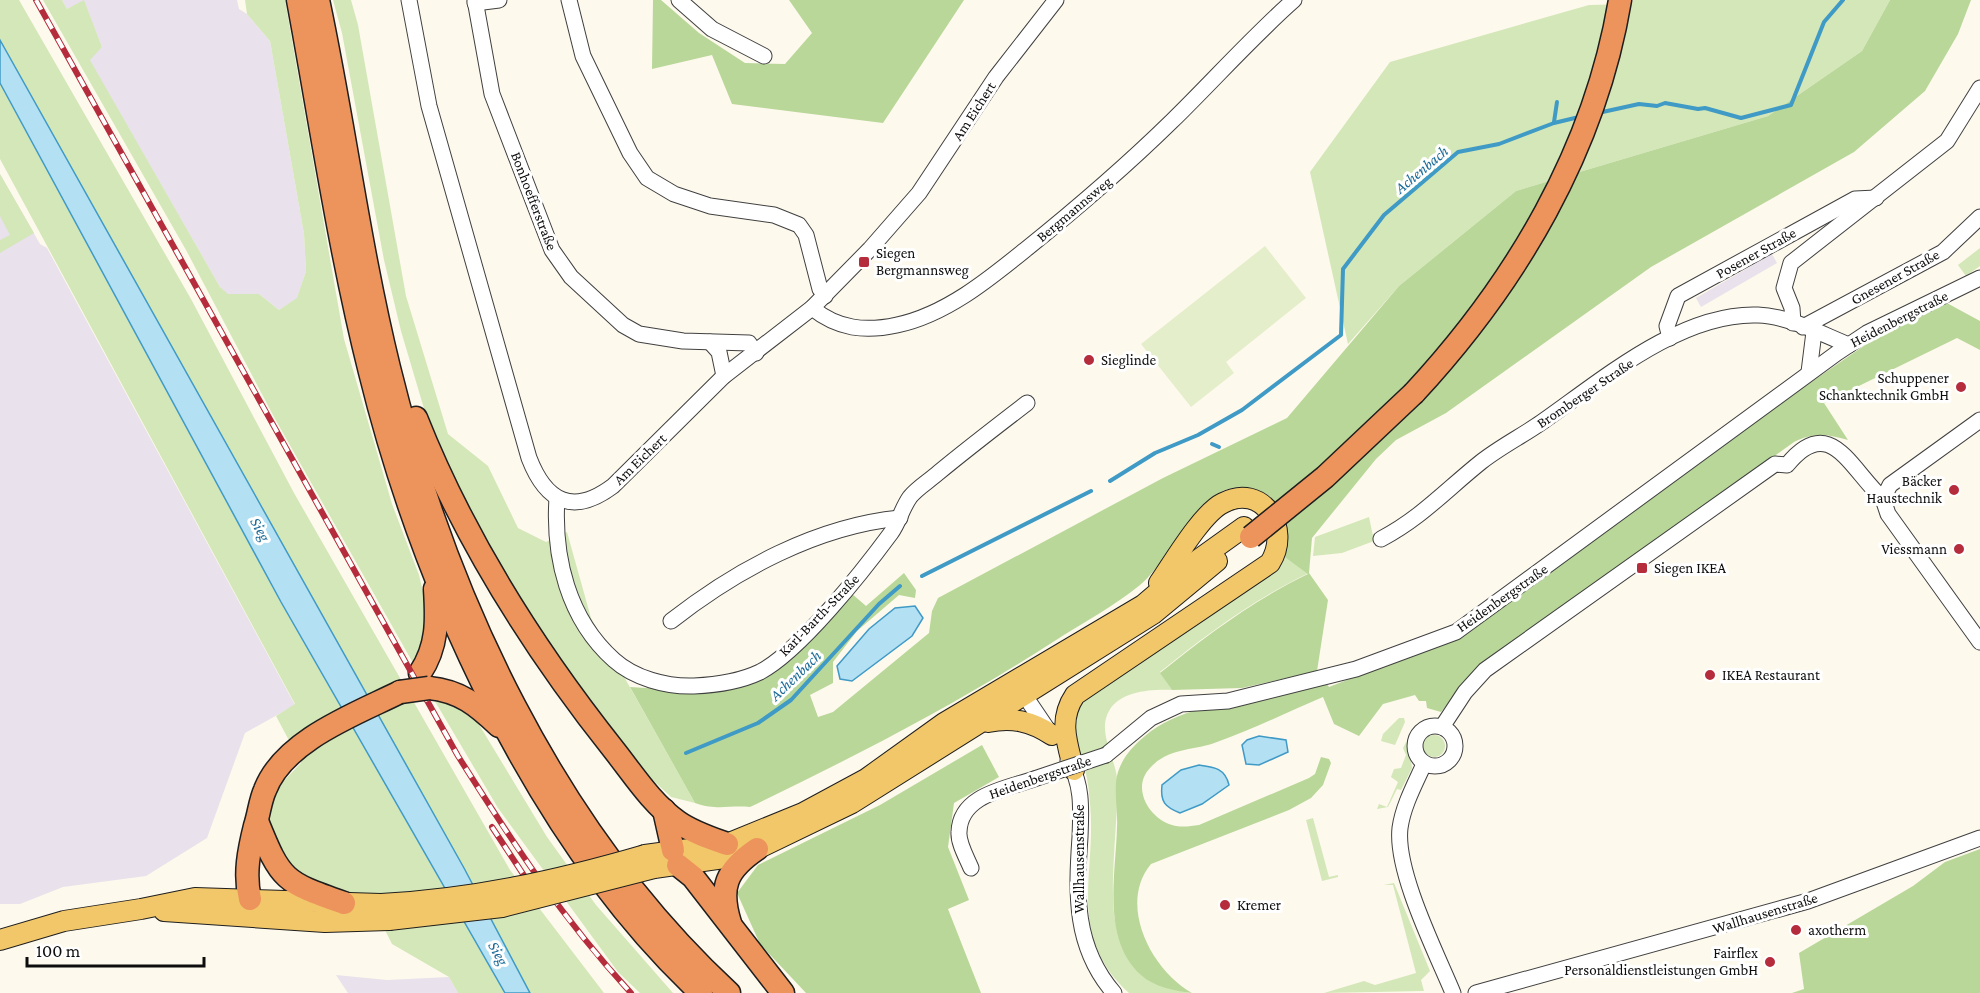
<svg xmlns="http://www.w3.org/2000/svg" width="1980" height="993" viewBox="0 0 1980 993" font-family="'Crimson Pro',serif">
	<rect width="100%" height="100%" fill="#fef9ed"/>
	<g fill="#e9e1eb">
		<polygon points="62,0 237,0 239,9 247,14 270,41 304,234 306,271 297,299 279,310 259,294 227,294 220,287 89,59 102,47 84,1 67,9"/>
		<polygon points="0,174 40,244 47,248 295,705 245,733 207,838 146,876 63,887 20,904 0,904"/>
		<polygon points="1772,254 1777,263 1701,307 1696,298"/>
		<polygon points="336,975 387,980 449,977 458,993 348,993"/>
	</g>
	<g fill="#d4e7b8">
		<polygon points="0,0 19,0 191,299 294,493 510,870 604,993 530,993 464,868 0,40"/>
		<polygon points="43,0 62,0 67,9 84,0 102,47 90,60 220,287 228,294 259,294 279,310 297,298 306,271 304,234 270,41 247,14 245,0 285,0 344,339 392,504 419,575 428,612 424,644 413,663 274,417 186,250"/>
		<polygon points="333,0 351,0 358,25 406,296 448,434 488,466 518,528 546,542 567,532 591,618 695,803 671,797 643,771 540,635 506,586 433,439 401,331 384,260 342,33"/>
		<polygon points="1633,0 1890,0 1862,51 1768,116 1516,191 1399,286 1348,344 1310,172 1390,62 1589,5 1632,4"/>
		<polygon points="0,83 281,602 505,993 458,993 449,977 392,944 367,894 324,890 293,875 268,831 270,806 278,787 301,763 276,716 295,704 0,159"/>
		<polygon points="0,174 34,233 0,253 0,240 10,235 0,216"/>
		<polygon points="1980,248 1980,266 1966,276 1958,265"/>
		<polygon points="1369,517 1374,541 1342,553 1313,556 1315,537"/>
		<path d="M1282,555L1309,573C1254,599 1207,634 1160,672L1172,690C1152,689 1120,691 1109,711C1097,731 1115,758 1117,778C1120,812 1105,908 1119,933C1125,943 1136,952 1143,961C1162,984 1160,987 1190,993H1129C1065,934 1097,875 1090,803C1089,789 1087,772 1081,759C1079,752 1073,744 1073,738C1072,726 1076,712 1078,701Z"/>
		<polygon points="433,698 469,708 547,837 596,905 673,993 640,993 618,972 498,808"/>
		<polygon points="1399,718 1404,718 1405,722 1395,745 1381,741 1383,734"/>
		<circle cx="1434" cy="746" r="11"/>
		<polygon points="1406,742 1409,743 1412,768 1401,790 1397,789 1388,807 1377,809 1379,804 1387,807 1398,782 1391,777 1394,769 1401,768 1406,755 1403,748"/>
		<polygon points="1313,818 1329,877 1338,875 1338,877 1322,881 1306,820"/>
		<polygon points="1394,883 1430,971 1421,980 1424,991 1324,993 1364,981 1375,985 1416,973 1393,885 1384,885"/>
	</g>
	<g fill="#b9d799">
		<polygon points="653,0 661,0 699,33 745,63 785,64 812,33 789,0 964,0 883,123 732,104 712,55 652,69"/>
		<path d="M1890,0H1971L1958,34L1925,91L1854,152L1651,267L1446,413L1396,440L1376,459L1312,538L1309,573L1328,600L1317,671L1242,688L1172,690L1160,673C1207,635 1254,600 1308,574L1282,555C1281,543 1282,514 1277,505C1268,489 1245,485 1228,489C1196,498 1168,562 1140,585C1113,607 1082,623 1053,642C955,705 854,757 750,807C727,805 719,811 695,803L630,687L662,689L764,677L851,593L866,606L904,573L916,590L915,598L899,595L857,631L833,662V683L810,695L818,717L833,712L929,633L932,611L938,598L1163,478L1287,418L1399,286L1516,191L1768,116L1862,51Z"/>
		<path d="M1945,302L1980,321V350L1957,338L1824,403L1848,440C1827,434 1814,432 1794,442L1472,673L1441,712L1427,708L1426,701H1419L1415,695L1383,704L1359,736L1334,724L1323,697C1288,712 1253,729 1217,742C1194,751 1169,747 1150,768C1131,788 1149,818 1172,825C1182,828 1190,826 1199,825L1309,778L1315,774L1321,757L1329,759L1331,763L1323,785L1311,798L1289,810L1151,864C1117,905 1152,971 1192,993C1175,991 1154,987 1141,975C1101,939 1116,873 1117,827C1118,810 1113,788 1118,772C1123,757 1132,747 1145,736C1188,699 1271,699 1326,683L1329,687L1467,633L1804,387L1868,343Z"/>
		<polygon points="982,745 999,777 954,803 948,847 969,900 948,909 981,993 806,993 760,944 737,893 758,865 880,805"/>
		<polygon points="1980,849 1980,993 1792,993 1804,989 1799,953 1913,886 1945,862"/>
	</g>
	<polygon fill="#e4eeca" points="1265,246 1306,298 1226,362 1234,373 1191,407 1141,344"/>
	<g fill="#b4e0f3" stroke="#3f9ac6" stroke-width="1.5">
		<polygon points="0,40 464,868 530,993 505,993 281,602 0,83"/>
		<polygon points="915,606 923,618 912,636 852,681 840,679 837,666 869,629 895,608"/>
		<polygon points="1259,736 1286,740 1288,752 1259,765 1246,764 1242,745 1247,740"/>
		<path d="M1199,765C1214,767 1225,768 1229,785L1202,804L1180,813C1165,807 1160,802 1162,785L1181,770Z"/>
	</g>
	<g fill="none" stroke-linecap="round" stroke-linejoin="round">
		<g stroke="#3f9ac6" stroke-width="4">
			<polyline points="1598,113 1639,104 1657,106 1665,103 1698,109 1705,108 1741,118 1791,105 1824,22 1843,0"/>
			<polyline points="1554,122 1557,102"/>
			<polyline points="1212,444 1219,447"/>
			<polyline points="1110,481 1155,453 1198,435 1242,410 1341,335 1343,269 1384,215 1458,152 1499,144 1554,123 1579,117"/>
			<polyline points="922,576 1091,491"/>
			<polyline points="686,753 758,723 791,700 879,604 900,586"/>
		</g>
		<g stroke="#404040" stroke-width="17">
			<g id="minor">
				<path d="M409,0L429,106L529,458C546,502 573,516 613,486L724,376L812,308L870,249L919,193L996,77L1056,0"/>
				<polyline points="475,0 492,94 552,250 571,277 623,325 639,334 683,341 749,343 756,353"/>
				<polyline points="569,0 583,56 630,153 647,178 674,194 710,206 774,215 799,225 806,235 820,289 825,296"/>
				<polyline points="679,0 712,29 764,56"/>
				<polyline points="475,3 499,0"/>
				<path d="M812,308C838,329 865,332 897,325C945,315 988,280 1025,250C1076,209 1125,167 1172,121C1213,81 1251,38 1294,0"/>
				<polyline points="1793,323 1792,308 1784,288 1791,263 1947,141 1980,88"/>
				<polyline points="1803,327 1943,252 1980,217"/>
				<polyline points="1670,338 1667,326 1678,296 1855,199 1876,198"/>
				<polyline points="710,342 719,352 724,376"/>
				<polyline points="1809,372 1814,332"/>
				<polyline points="1980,420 1890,485 1883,499 1888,514 1980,642"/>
				<path d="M557,498C553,557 568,619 614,660C634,678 666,687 694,686C717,685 739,682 760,672C800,651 863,571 891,533C899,522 902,508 910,497C917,488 929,481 938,473C967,449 997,426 1027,403"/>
				<path d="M1381,539C1421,518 1446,490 1481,462C1500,447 1522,436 1542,422C1602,380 1681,312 1758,315C1789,316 1821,334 1849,345"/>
				<path d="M671,621C736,570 817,526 900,518"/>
				<polyline points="1025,696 1050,733"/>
				<circle cx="1435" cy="746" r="20"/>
				<path d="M1442,727L1465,692L1485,670L1775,464L1787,465C1830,412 1850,469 1883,499"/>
				<polyline points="1106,755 1151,718 1181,704 1228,701 1356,669 1456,632 1837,353 1867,333 1980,278"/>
				<path d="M1068,761C1083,783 1081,811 1080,837C1076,894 1074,947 1114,993"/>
				<path d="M1424,764C1415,784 1403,806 1400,828C1395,871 1436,952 1453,993"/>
				<path d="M971,868C967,858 958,843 959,832C960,795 1005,789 1034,779"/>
				<polyline points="1476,993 1808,901 1980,838"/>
			</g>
		</g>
		<g stroke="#1e1e1e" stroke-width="22">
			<g id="major">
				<path d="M988,722C1012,717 1031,721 1052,735"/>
				<path d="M1074,770C1067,743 1058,720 1075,695L1270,563C1292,528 1262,482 1223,503C1202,513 1173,563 1159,583"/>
				<polyline points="645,855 727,844 803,813 866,779 944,723 1143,605 1184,570 1244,527"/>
				<polyline points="654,868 724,858 757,849 852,803 1153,614 1217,561"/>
				<polyline points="164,911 325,922 389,920"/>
				<polyline points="0,940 64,921 141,909 195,898 381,904"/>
			</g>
		</g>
		<g stroke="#1e1e1e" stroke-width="25">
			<g id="highway">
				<path d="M298,0C321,124 339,249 370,372C423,587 537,840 701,993"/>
				<path d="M318,0C344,122 359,246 389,368C445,597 554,831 729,993"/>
				<path d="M1414,393C1516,283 1595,150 1620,0"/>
				<path d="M416,418C464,539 533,648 614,750C633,774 652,804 678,822C692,832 710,838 727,844"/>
				<path d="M420,673C438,646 437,620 435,589"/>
				<path d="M429,688C460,691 477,705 499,726"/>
				<polyline points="664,810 673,850"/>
				<path d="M257,821C281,881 284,882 344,903"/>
				<polyline points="678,865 693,877 783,993"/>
				<path d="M250,899C244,874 249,850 255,826C259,814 260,801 265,790C284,740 356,714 400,692"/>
				<path d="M730,923C719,887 726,870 757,849"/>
			</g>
		</g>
		<use href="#minor" stroke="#fff" stroke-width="15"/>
		<use href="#major" stroke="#f2c769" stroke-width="20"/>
		<use href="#highway" stroke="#ed945c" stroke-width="22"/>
		<g stroke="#b52c3c" stroke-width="6">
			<g id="rail">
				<path d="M36,0L458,756C513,843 561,917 631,993"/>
				<polyline points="492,827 525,877"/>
			</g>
		</g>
		<use href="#rail" stroke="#fff" stroke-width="4" stroke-dasharray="11" stroke-linecap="butt"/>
		<g stroke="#404040" stroke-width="17" stroke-linecap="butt">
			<polyline id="minor-bridge" points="1034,779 1106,755"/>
		</g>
		<g stroke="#1e1e1e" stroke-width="22" stroke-linecap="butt">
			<g id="major-bridge">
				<path d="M381,904C473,899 556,881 645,855"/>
				<polyline points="389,920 502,907 654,868"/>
			</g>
		</g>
		<g stroke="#1e1e1e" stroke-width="25" stroke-linecap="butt">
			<g id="highway-bridge">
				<polyline points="1251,537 1325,477 1414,393"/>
				<polyline points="400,692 429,688"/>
			</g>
		</g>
		<use href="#minor-bridge" stroke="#fff" stroke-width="15"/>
		<use href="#major-bridge" stroke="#f2c769" stroke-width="20"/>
		<use href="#highway-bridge" stroke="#ed945c" stroke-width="22"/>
	</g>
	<g fill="#b52c3c" stroke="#fff" stroke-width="2">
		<rect x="858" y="256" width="12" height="12" rx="3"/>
		<circle cx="1089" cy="360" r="6"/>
		<circle cx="1961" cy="387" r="6"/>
		<circle cx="1954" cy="490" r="6"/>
		<circle cx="1959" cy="549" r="6"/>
		<rect x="1636" y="562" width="12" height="12" rx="3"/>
		<circle cx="1710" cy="675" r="6"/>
		<circle cx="1225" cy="905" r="6"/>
		<circle cx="1796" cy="930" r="6"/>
		<circle cx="1770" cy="962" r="6"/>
	</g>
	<g text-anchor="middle" stroke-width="6" stroke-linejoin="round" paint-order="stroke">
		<g font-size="15" fill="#0d0d0d" stroke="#fff">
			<text transform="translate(974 111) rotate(-57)" y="5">Am Eichert</text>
			<text transform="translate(534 201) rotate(69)" y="5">Bonhoefferstraße</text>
			<text transform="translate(1074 209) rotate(-40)" y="5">Bergmannsweg</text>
			<text transform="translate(1756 253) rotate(-29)" y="5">Posener Straße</text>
			<text transform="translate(1895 277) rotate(-29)" y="5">Gnesener Straße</text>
			<text transform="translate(1899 319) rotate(-27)" y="5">Heidenbergstraße</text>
			<text transform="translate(1585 393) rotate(-34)" y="5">Bromberger Straße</text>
			<text transform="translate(640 459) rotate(-44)" y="5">Am Eichert</text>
			<text transform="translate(1502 598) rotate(-35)" y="5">Heidenbergstraße</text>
			<text transform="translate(819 615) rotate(-46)" y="5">Karl-Barth-Straße</text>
			<text transform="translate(1040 777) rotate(-19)" y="5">Heidenbergstraße</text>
			<text transform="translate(1079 859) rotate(-90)" y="5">Wallhausenstraße</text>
			<text transform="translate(1765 913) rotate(-17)" y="5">Wallhausenstraße</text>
		</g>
		<g font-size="15" fill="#0d0d0d" stroke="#fff" text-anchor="start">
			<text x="876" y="258">Siegen<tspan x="876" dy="17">Bergmannsweg</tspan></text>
			<text x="1101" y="365">Sieglinde</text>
			<text x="1949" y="383" text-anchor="end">Schuppener<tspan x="1949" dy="17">Schanktechnik GmbH</tspan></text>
			<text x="1942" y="486" text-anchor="end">Bäcker<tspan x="1942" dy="17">Haustechnik</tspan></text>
			<text x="1947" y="554" text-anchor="end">Viessmann</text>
			<text x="1654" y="573">Siegen IKEA</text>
			<text x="1722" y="680">IKEA Restaurant</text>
			<text x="1237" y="910">Kremer</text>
			<text x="1808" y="935">axotherm</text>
			<text x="1758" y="958" text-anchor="end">Fairflex<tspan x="1758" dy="17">Personaldienstleistungen GmbH</tspan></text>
		</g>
		<g font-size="16" font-style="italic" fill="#1c6b98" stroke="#fff">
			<text transform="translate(1421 169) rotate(-40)" y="6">Achenbach</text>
			<text transform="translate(261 529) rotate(61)" y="6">Sieg</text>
			<text transform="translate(795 675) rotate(-44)" y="6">Achenbach</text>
			<text transform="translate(499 953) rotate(61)" y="6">Sieg</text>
		</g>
	</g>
	<path d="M27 957v9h177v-9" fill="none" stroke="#0d0d0d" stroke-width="3"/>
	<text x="36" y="957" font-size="18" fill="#0d0d0d" stroke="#ffffff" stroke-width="4.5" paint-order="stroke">100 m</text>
</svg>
